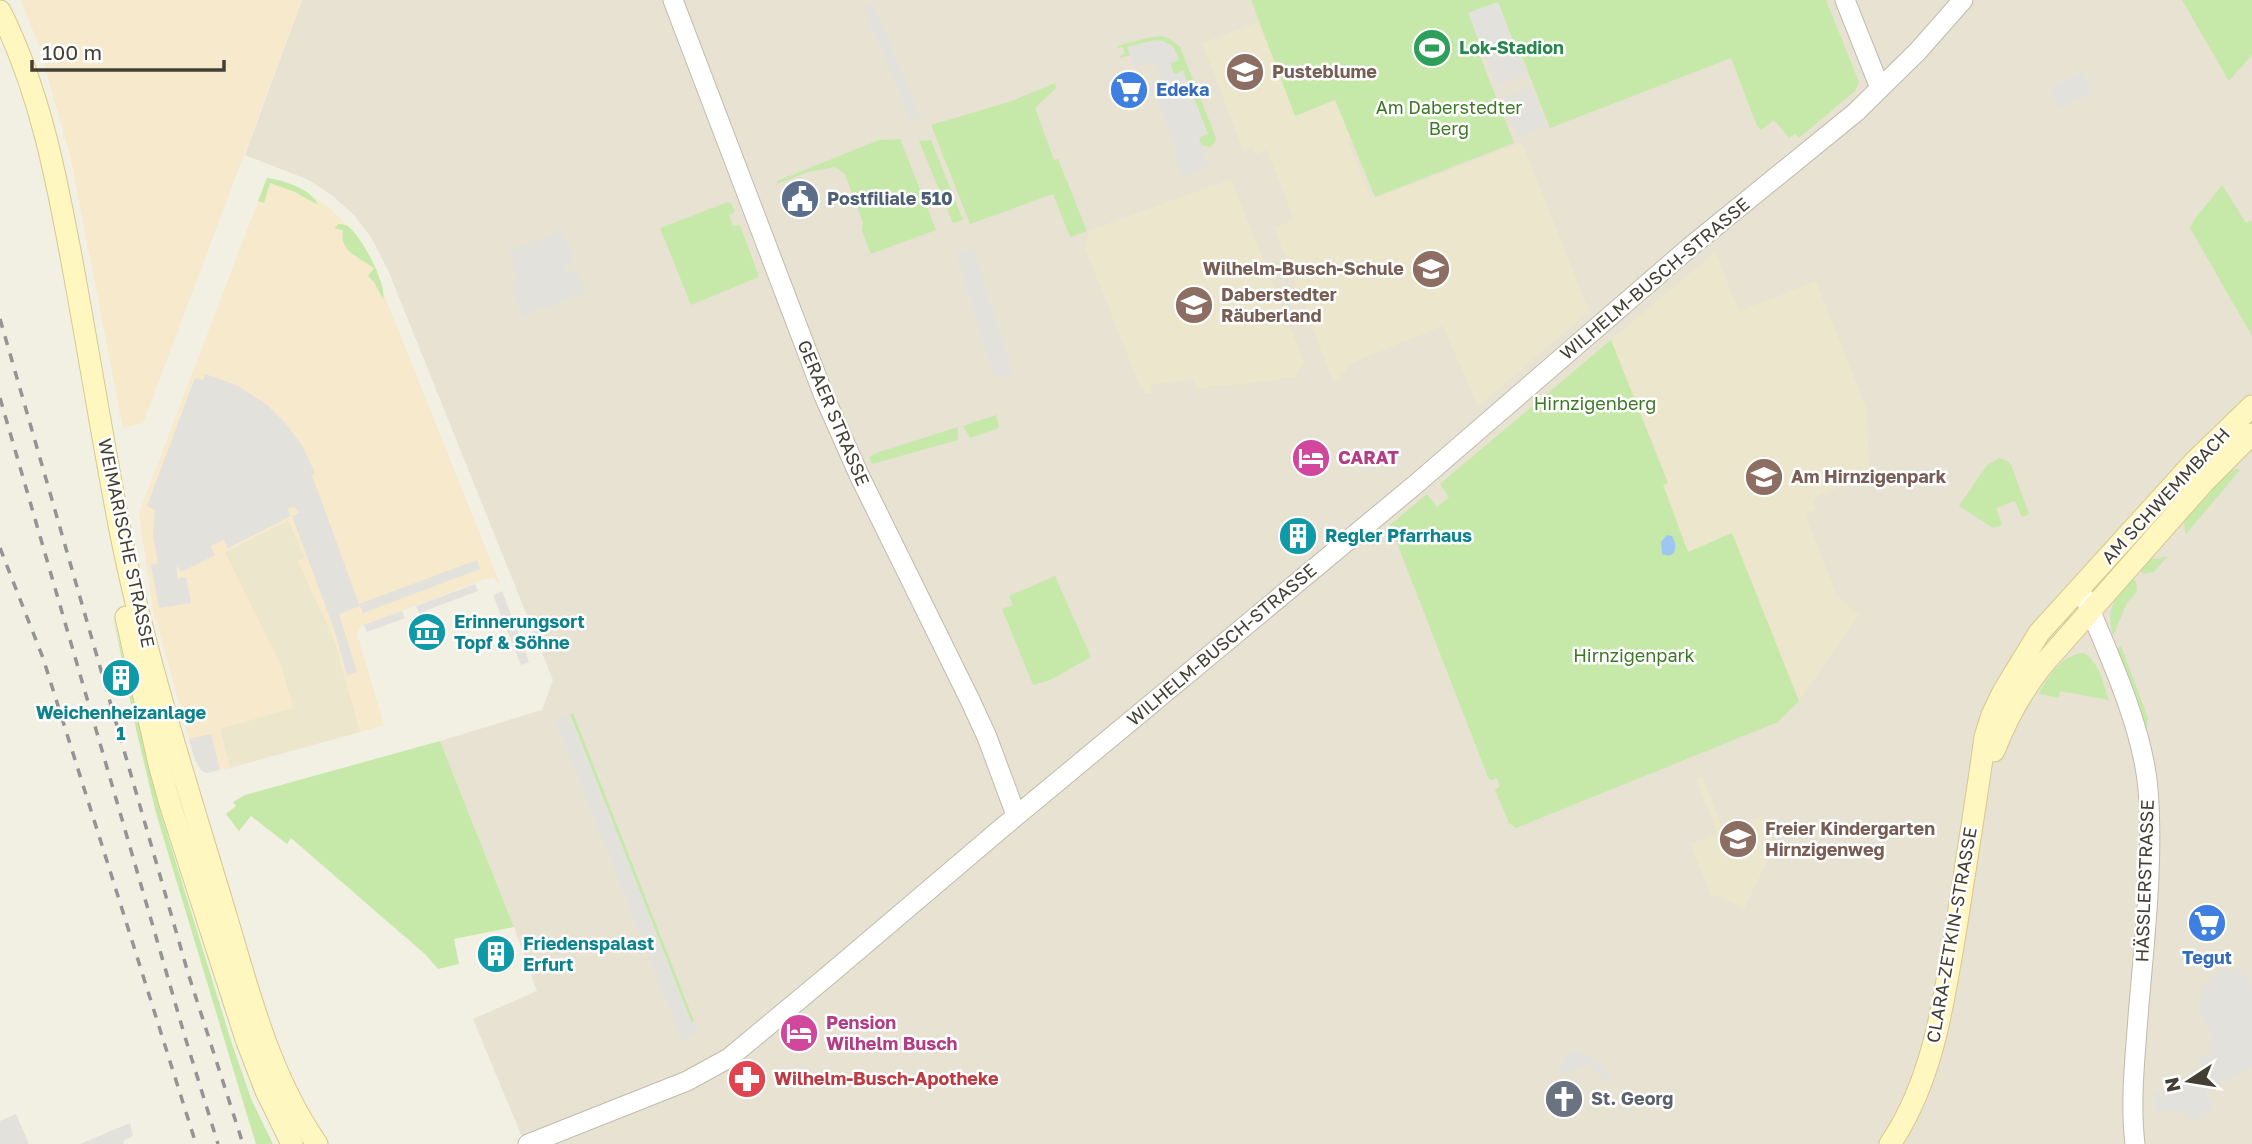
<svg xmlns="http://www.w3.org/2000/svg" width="2252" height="1144" viewBox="0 0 2252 1144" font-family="'Golos Text',sans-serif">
	<rect width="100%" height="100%" fill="#f2efe3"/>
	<polygon fill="#e7e2d1" points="302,0 2252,0 2252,1144 525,1144 473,1019 537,991 514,927 440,741 542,710 553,680 388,270 371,237 354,215 333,196 309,180 245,155"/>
	<g fill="#f6e9cc">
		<polygon points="21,0 302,0 143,423 123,428 70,155 39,46"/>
		<polygon points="267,178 289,184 325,204 349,227 368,255 500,584 493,578 484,579 363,626 359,629 357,634 384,725 360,732 334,639 298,560 305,556 288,522 226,551 282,668 293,708 220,730 230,768 206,773 201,770 195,760 153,609 139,513"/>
	</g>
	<g fill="#ece6cc">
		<polygon points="1259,22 1295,115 1335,100 1352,140 1348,142 1371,200 1522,142 1589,311 1478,407 1443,326 1352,363 1334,384 1274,228 1293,220 1293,217 1267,150 1255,155 1252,147 1243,150 1202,43"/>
		<polygon points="1231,179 1304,362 1295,378 1196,389 1194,379 1151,385 1152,394 1144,396 1143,387 1140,387 1085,248 1088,235 1087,231"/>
		<polygon points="1715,252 1739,311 1816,281 1867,410 1869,465 1865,474 1860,480 1819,495 1814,503 1816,510 1805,514 1837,596 1859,615 1799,701 1732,533 1688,552 1663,485 1668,482 1611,340"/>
		<polygon points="288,521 305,557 298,561 334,639 360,732 230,768 220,729 293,708 282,668 225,552"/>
		<polygon points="1703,777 1724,832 1762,816 1775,846 1744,909 1720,897 1711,896 1690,844 1717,833 1696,780"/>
	</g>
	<g fill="#c6e9aa">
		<polygon points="1251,0 1826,0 1859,82 1855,91 1799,138 1795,134 1789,138 1774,120 1761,130 1757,126 1731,58 1550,128 1516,41 1480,56 1514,143 1375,197 1335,100 1295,116"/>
		<polygon points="2182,0 2252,0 2252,55 2229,81"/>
		<polygon points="1161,36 1170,39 1180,47 1216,138 1215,143 1210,147 1201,145 1198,137 1208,134 1183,71 1174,74 1170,63 1178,60 1174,48 1170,44 1127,47 1130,55 1121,58 1120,56 1125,54 1123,47 1117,48 1117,46 1147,38"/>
		<polygon points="1055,83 1056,88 1035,108 1054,160 1058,159 1087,231 1070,237 1053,194 970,224 931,125 1012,101"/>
		<polygon points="900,139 936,230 871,254 862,231 863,223 845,174 835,167 808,172 777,184 777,181 879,140"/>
		<polygon points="931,140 963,220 953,223 919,141"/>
		<path d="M267,178C283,180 312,189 318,205L295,192L270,183L264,203L258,201Z"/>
		<polygon points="2222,185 2246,223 2252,220 2252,336 2190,228 2194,220"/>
		<polygon points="728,202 731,203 735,212 729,215 733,226 740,225 759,277 691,305 660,228"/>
		<path d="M339,224C344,225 346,224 350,228C362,238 387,284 383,299L374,282L368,276L374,268C359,257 339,252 343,230L334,228Z"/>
		<polygon points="1611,340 1668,483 1663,485 1688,552 1732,533 1799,701 1778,722 1516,828 1509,823 1495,790 1500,786 1497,778 1491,780 1488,777 1390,525 1427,494 1437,507 1449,497 1440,484"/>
		<polygon points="996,415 999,427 996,429 970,438 963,426"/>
		<polygon points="958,427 958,440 872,464 869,457 879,452"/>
		<polygon points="1999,458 2008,461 2012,467 2029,514 2022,517 2015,501 1996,508 2002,525 1993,528 1959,506 1987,465"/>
		<polygon points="2237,469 2240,470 2186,534 2183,517 2231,470"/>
		<polygon points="2161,557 2167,557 2154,572 2144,574 2138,569 2147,558 2161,559"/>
		<polygon points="1055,576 1091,657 1050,680 1033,685 1002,609 1013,605 1009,596"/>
		<path d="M2131,577L2136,582L2137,591L2127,603L2113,636C2106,607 2114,600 2131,577Z"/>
		<polygon points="112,611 160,811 232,1044 252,1101 273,1144 256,1144 247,1115 156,813 136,729"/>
		<polygon points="2121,646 2148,718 2147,732 2117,648"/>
		<path d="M2084,653C2100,663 2103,684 2109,700L2060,691L2059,698L2039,694C2047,677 2063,654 2084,653Z"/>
		<polygon points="573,713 694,1021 692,1023 570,714"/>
		<polygon points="440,741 514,927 454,939 459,964 438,969 426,955 291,838 287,844 251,816 239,831 226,814 236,806 233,802 245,795"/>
	</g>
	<g fill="#e3e1dc">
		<polygon points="1498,2 1526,74 1496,86 1468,13"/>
		<polygon points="873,3 920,117 911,120 864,7"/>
		<polygon points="1155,40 1163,41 1174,48 1179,60 1170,64 1174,74 1183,71 1208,134 1199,138 1209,166 1183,177 1174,152 1177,150 1151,82 1161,78 1158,67 1151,62 1134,67 1127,47"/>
		<polygon points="2083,72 2093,92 2059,110 2049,88"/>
		<polygon points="1531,87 1546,126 1518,137 1503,98"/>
		<polygon points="560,231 574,261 564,266 566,273 576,270 585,292 523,316 511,284 518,281 508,252"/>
		<polygon points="973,248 1012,373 995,378 956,253"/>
		<polygon points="205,374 236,385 266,404 285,423 302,445 315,473 312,475 359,604 477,560 480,569 363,613 360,606 339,614 357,672 347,675 334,629 292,516 299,513 295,507 287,508 291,516 228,548 224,540 210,546 215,555 181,572 177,565 177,579 186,577 191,603 159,608 151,565 158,563 153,535 155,510 147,506 195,378 203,380"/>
		<polygon points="475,584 478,591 419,613 416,606"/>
		<polygon points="502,591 529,662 521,665 493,595"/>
		<polygon points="402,611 405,618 367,632 364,625"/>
		<polygon points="570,714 691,1022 694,1021 699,1032 682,1040 556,721"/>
		<polygon points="211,734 220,770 206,773 201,770 195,760 189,739"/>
		<polygon points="2228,968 2231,973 2239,968 2252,988 2252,1066 2227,1081 2225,1079 2205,1093 2214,1107 2192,1122 2182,1111 2155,1112 2154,1092 2173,1090 2208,1076 2200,1062 2200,1058 2212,1051 2208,1043 2213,1040 2206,1028 2208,1025 2200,1012 2201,989 2209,983 2208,980 2222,972 2222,969"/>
		<polygon points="1573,1050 1593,1058 1611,1076 1607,1081 1588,1062 1580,1069 1577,1066 1566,1077 1558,1069"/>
		<polygon points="16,1114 29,1144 0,1144 0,1121"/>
		<polygon points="130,1123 133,1136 123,1141 124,1144 80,1144"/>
	</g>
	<path fill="#9cc7f3" d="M1667,535L1672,536C1678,546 1676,560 1662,554L1661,542Z"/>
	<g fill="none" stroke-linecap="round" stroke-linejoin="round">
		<g stroke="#c1bba8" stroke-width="21">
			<g id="tertiary">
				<polyline points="673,0 824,396 859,475 970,700 987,737 1016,815"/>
				<polyline points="1845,0 1880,88"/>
				<path d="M2085,598C2109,655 2143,728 2148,789C2154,865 2144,942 2138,1017C2135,1059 2130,1102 2135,1144"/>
				<polyline points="528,1144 687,1081 729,1058 830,974 1003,827 1416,484 1690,247 1856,112 1918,51 1963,0"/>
			</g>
		</g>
		<g stroke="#d4c991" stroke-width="23">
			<g id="secondary">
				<path d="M0,11C40,90 57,180 73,267C89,354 103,442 120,530C145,656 185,779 222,902C247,984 267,1072 317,1144"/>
				<polyline points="126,617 159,764 170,804 246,1039 266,1091 292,1144"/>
				<path d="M1994,751C2006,720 2020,694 2040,668L2204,482L2252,434"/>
				<path d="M1890,1144C1935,1078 1945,993 1958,916C1967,856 1977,797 1985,737L1992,715L2003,692L2039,633L2195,461L2252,406"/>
			</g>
		</g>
		<use href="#tertiary" stroke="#fff" stroke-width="19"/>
		<use href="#secondary" stroke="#fff6c0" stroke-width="21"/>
		<g stroke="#949494" stroke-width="3.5" stroke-dasharray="9 9" stroke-linecap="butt">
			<polyline points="0,319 188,973 243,1144"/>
			<polyline points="0,398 185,1037 218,1144"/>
			<polyline points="0,548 43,658 196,1144"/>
		</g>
	</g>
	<defs>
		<g id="stadium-disc" transform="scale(2.0125)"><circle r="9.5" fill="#2e9e5b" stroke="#fff"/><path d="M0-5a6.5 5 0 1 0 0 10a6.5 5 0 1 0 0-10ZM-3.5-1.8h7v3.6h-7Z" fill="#fff"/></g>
		<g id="school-disc" transform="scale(2.0125)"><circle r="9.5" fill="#8d6e63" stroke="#fff"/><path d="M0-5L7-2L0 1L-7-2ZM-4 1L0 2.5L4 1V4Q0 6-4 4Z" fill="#fff"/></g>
		<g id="supermarket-disc" transform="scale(2.0125)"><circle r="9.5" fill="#3f7fe0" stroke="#fff"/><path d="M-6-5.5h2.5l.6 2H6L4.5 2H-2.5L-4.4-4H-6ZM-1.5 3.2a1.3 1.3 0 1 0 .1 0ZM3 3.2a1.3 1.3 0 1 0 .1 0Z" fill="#fff"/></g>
		<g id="civic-disc" transform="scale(2.0125)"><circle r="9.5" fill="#5c6f8a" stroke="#fff"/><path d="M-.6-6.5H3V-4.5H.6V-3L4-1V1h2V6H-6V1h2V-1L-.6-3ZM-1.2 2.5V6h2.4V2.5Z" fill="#fff"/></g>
		<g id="hotel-disc" transform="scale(2.0125)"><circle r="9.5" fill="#d1479c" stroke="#fff"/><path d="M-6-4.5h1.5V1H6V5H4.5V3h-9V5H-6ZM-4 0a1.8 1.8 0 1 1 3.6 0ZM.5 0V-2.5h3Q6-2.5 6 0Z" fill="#fff"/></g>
		<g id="building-disc" transform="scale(2.0125)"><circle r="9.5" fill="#0f9aa8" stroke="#fff"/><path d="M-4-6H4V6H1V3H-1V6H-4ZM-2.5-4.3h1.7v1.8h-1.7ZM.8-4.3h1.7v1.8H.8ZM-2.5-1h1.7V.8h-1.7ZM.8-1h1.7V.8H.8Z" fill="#fff"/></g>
		<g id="museum-disc" transform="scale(2.0125)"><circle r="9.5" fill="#0f9aa8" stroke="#fff"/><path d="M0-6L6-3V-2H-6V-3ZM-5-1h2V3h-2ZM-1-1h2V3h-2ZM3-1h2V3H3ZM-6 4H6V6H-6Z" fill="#fff"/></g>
		<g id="pharmacy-disc" transform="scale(2.0125)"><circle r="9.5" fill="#e0444e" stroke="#fff"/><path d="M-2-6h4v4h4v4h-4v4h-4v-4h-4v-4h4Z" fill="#fff"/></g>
		<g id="church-disc" transform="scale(2.0125)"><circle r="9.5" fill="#6b7280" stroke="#fff"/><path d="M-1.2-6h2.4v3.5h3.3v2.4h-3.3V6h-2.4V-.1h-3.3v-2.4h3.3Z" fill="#fff"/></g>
	</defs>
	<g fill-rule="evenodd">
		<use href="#stadium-disc" x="1432" y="48"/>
		<use href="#school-disc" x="1245" y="72"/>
		<use href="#supermarket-disc" x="1129" y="90"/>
		<use href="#civic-disc" x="800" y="199"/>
		<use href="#school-disc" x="1431" y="269"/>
		<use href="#school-disc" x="1194" y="305"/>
		<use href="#hotel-disc" x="1311" y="458"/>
		<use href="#school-disc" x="1764" y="477"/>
		<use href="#building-disc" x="1298" y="536"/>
		<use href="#museum-disc" x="427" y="632"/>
		<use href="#building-disc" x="121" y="678"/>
		<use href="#school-disc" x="1738" y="839"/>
		<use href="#supermarket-disc" x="2207" y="923"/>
		<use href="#building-disc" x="496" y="954"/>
		<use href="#hotel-disc" x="799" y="1033"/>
		<use href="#pharmacy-disc" x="747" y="1079"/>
		<use href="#church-disc" x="1564" y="1099"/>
	</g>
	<g text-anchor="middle" stroke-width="5" stroke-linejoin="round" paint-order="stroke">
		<g font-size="18" font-weight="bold" fill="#27864d" stroke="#fff" text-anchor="start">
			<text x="1459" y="54">Lok-Stadion</text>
		</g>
		<g font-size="18" font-weight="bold" fill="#785e54" stroke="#fff" text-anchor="start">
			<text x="1272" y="78">Pusteblume</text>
			<text x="1404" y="275" text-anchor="end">Wilhelm-Busch-Schule</text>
			<text x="1221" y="301">Daberstedter<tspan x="1221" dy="21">Räuberland</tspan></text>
			<text x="1791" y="483">Am Hirnzigenpark</text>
			<text x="1765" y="835">Freier Kindergarten<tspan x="1765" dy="21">Hirnzigenweg</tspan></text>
		</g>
		<g font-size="18" font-weight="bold" fill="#366cbe" stroke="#fff" text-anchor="start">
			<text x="1156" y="96">Edeka</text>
			<text x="2207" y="964" text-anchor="middle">Tegut</text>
		</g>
		<g font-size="18" fill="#3c7825" stroke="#fff">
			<text x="1449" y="114">Am Daberstedter<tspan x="1449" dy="21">Berg</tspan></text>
			<text x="1595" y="410">Hirnzigenberg</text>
			<text x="1634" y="662">Hirnzigenpark</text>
		</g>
		<g font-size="18" font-weight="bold" fill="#4e5e75" stroke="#fff" text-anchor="start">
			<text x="827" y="205">Postfiliale 510</text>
		</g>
		<g font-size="18" fill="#443f33" stroke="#fff">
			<text transform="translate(1655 279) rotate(-40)" y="6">WILHELM-BUSCH-STRASSE</text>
			<text transform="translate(833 413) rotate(67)" y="6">GERAER STRASSE</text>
			<text transform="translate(2166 496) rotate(-47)" y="6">AM SCHWEMMBACH</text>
			<text transform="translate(126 543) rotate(78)" y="6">WEIMARISCHE STRASSE</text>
			<text transform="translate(1222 645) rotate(-40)" y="6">WILHELM-BUSCH-STRASSE</text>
			<text transform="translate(2145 881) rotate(-88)" y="6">HÄSSLERSTRASSE</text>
			<text transform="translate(1952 935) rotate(-80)" y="6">CLARA-ZETKIN-STRASSE</text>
		</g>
		<g font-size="18" font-weight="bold" fill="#b23c85" stroke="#fff" text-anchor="start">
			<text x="1338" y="464">CARAT</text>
			<text x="826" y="1029">Pension<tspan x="826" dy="21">Wilhelm Busch</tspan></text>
		</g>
		<g font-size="18" font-weight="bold" fill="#0d838f" stroke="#fff" text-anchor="start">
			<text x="1325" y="542">Regler Pfarrhaus</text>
			<text x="454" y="628">Erinnerungsort<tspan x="454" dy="21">Topf &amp; Söhne</tspan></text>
			<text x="121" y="719" text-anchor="middle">Weichenheizanlage<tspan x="121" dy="21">1</tspan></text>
			<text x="523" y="950">Friedenspalast<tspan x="523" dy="21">Erfurt</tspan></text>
		</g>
		<g font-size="18" font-weight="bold" fill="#be3a42" stroke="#fff" text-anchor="start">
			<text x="774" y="1085">Wilhelm-Busch-Apotheke</text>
		</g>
		<g font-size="18" font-weight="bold" fill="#5b616d" stroke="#fff" text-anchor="start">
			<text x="1591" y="1105">St. Georg</text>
		</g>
	</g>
	<g transform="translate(2189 1081) rotate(258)" stroke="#ffffff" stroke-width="5" paint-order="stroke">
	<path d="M0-5L12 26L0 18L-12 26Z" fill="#443f33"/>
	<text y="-10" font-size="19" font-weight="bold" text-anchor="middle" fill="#443f33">N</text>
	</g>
	<path d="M32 60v10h192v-10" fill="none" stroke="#443f33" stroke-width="3.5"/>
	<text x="42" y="60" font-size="21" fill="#443f33" stroke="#ffffff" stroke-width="5" paint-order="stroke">100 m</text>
</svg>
